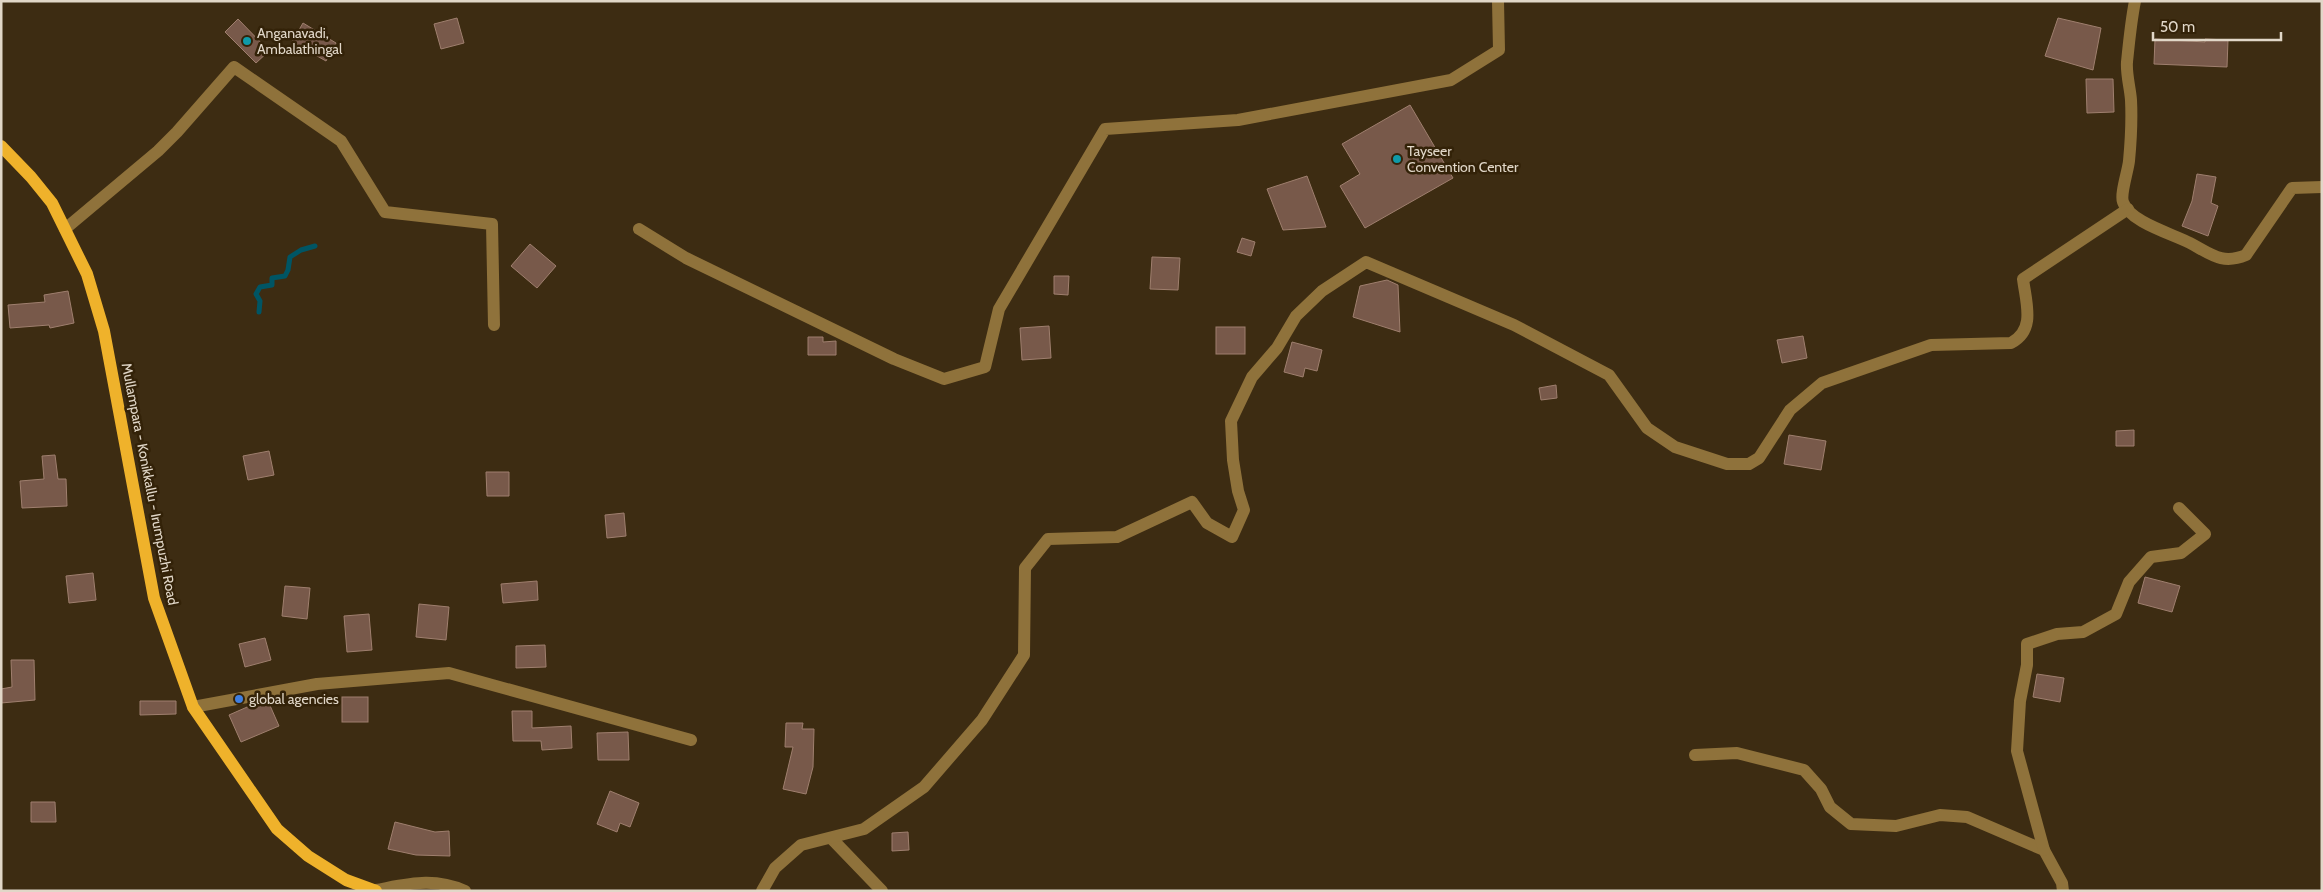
<svg xmlns="http://www.w3.org/2000/svg" width="2323" height="892" viewBox="0 0 2323 892" font-family="Cabin,sans-serif">
	<rect width="100%" height="100%" fill="#3d2c12"/>
	<g fill="none" stroke-linecap="round" stroke-linejoin="round">
		<polyline stroke="#005564" stroke-width="5" points="259,312 260,301 256,294 260,287 272,285 272,278 285,276 288,270 290,257 301,250 315,246"/>
	</g>
	<g fill="#78594a" stroke="#9f7f6e">
		<polygon points="457,18 464,43 441,49 434,24"/>
		<polygon points="2058,18 2101,28 2093,70 2045,56"/>
		<polygon points="238,19 269,51 256,63 225,32"/>
		<polygon points="303,23 336,43 326,61 292,42"/>
		<polygon points="2155,39 2205,42 2205,39 2228,40 2227,67 2154,64"/>
		<polygon points="2086,79 2113,79 2114,112 2087,113"/>
		<polygon points="1410,105 1453,178 1365,228 1340,186 1360,174 1342,144"/>
		<polygon points="2197,174 2216,177 2211,203 2218,206 2208,236 2182,226 2192,201"/>
		<polygon points="1307,176 1326,227 1283,230 1267,189"/>
		<polygon points="1242,238 1255,242 1251,256 1237,252"/>
		<polygon points="530,244 556,266 537,288 511,266"/>
		<polygon points="1152,257 1180,258 1178,290 1150,289"/>
		<polygon points="1054,276 1069,276 1068,295 1054,294"/>
		<polygon points="1387,280 1398,285 1400,332 1353,317 1360,286"/>
		<polygon points="68,291 74,323 50,328 49,325 10,328 8,305 45,302 44,295"/>
		<polygon points="1049,326 1051,358 1022,360 1020,328"/>
		<rect x="1216" y="327" width="29" height="27"/>
		<polygon points="1803,336 1807,358 1782,363 1777,340"/>
		<polygon points="808,337 823,337 823,342 836,341 836,355 808,355"/>
		<polygon points="1292,342 1322,350 1317,371 1305,368 1303,377 1284,372"/>
		<polygon points="1556,385 1557,398 1541,400 1539,388"/>
		<polygon points="2134,430 2134,446 2116,446 2116,431"/>
		<polygon points="1789,435 1826,441 1821,470 1784,464"/>
		<polygon points="269,451 274,475 248,480 243,456"/>
		<polygon points="55,455 58,479 66,479 67,506 22,508 20,481 44,479 42,456"/>
		<polygon points="486,472 509,472 509,496 487,496"/>
		<polygon points="624,513 626,536 607,538 605,515"/>
		<polygon points="93,573 96,600 69,603 66,576"/>
		<polygon points="2145,577 2180,586 2172,612 2138,603"/>
		<polygon points="537,581 538,600 503,603 501,584"/>
		<polygon points="285,586 310,588 307,619 282,616"/>
		<polygon points="419,604 449,607 446,640 416,637"/>
		<polygon points="369,614 372,650 347,652 344,616"/>
		<polygon points="265,638 271,660 245,667 239,644"/>
		<polygon points="545,645 546,667 516,668 516,646"/>
		<polygon points="11,660 34,660 35,700 1,703 1,689 12,687"/>
		<polygon points="2037,674 2064,678 2060,702 2033,697"/>
		<rect x="342" y="697" width="26" height="25"/>
		<polygon points="140,701 176,701 176,714 140,715"/>
		<polygon points="268,701 279,726 241,742 229,715 254,704"/>
		<polygon points="512,711 532,711 532,728 571,726 572,748 542,750 541,741 513,741"/>
		<polygon points="786,723 803,723 802,729 814,729 813,767 806,794 783,789 793,747 785,747"/>
		<polygon points="628,732 629,760 598,760 597,733"/>
		<polygon points="610,791 639,803 630,827 620,823 617,832 597,824"/>
		<polygon points="31,802 55,802 56,822 31,822"/>
		<polygon points="395,822 435,832 449,831 450,856 416,855 388,849"/>
		<polygon points="908,832 909,850 892,851 892,833"/>
	</g>
	<g fill="none" stroke-linecap="round" stroke-linejoin="round">
		<g stroke="#8f723b" stroke-width="12">
			<path d="M2135,1C2131,21 2129,42 2127,62C2126,74 2130,87 2131,100C2132,120 2131,140 2129,161C2128,171 2120,194 2123,202C2129,222 2173,234 2190,243C2211,254 2222,265 2246,255L2292,188L2322,187"/>
			<polyline points="65,229 158,151 177,132 234,67 341,141 385,212 492,224 494,325"/>
			<polyline points="639,229 686,258 894,359 944,379 985,367 999,309 1105,129 1238,120 1451,80 1499,50 1498,1"/>
			<polyline points="193,707 317,684 449,673 691,740"/>
			<polyline points="1695,755 1737,753 1804,770 1821,789 1830,807 1851,824 1896,826 1940,815 1967,817 2044,850 2062,883 2063,891"/>
			<polyline points="832,839 882,891"/>
			<polyline points="2044,850 2017,751 2020,701 2027,665 2027,644 2057,634 2083,632 2116,614 2129,582 2151,557 2181,553 2205,534 2179,508"/>
			<path d="M376,890C409,884 433,877 465,891"/>
			<path d="M762,891L775,868L801,845L864,829L924,787L982,720L1024,655L1025,568L1048,539L1117,537L1192,502L1207,523L1232,537L1244,510L1238,491L1233,460L1231,421L1252,377L1277,348L1296,316L1322,291L1366,262L1514,325L1609,375L1647,428L1675,447L1727,464H1749L1759,458L1790,410L1822,383L1931,345L2011,343C2036,330 2026,303 2023,279L2128,209"/>
		</g>
		<polyline stroke="#efb22b" stroke-width="12" points="1,146 31,177 52,203 87,274 104,331 154,598 193,707 277,829 308,856 346,880 376,891"/>
	</g>
	<g fill="#0f9aa8" stroke="#332208" stroke-width="2">
		<circle cx="247" cy="41" r="5"/>
		<circle cx="1397" cy="159" r="5"/>
	</g>
	<circle fill="#3f7fe0" stroke="#332208" stroke-width="2" cx="239" cy="699" r="5"/>
	<g text-anchor="middle" stroke-width="5" stroke-linejoin="round" paint-order="stroke">
		<g font-size="14" fill="#e1d7c8" stroke="#332208" text-anchor="start">
			<text x="257" y="38">Anganavadi,<tspan x="257" dy="16">Ambalathingal</tspan></text>
			<text x="1407" y="156">Tayseer<tspan x="1407" dy="16">Convention Center</tspan></text>
			<text x="249" y="704">global agencies</text>
		</g>
		<g font-size="14" fill="#e1d7c8" stroke="#332208">
			<text transform="translate(150 484) rotate(79)" y="5">Mullampara - Konikkallu - Irumpuzhi Road</text>
		</g>
	</g>
	<rect width="2323" height="892" fill="none" stroke="#e1d7c8" stroke-width="5"/>
	<path d="M2153 32v8h128v-8" fill="none" stroke="#e1d7c8" stroke-width="2.5"/>
	<text x="2160" y="32" font-size="15" fill="#e1d7c8" stroke="#332208" stroke-width="4" paint-order="stroke">50 m</text>
</svg>
